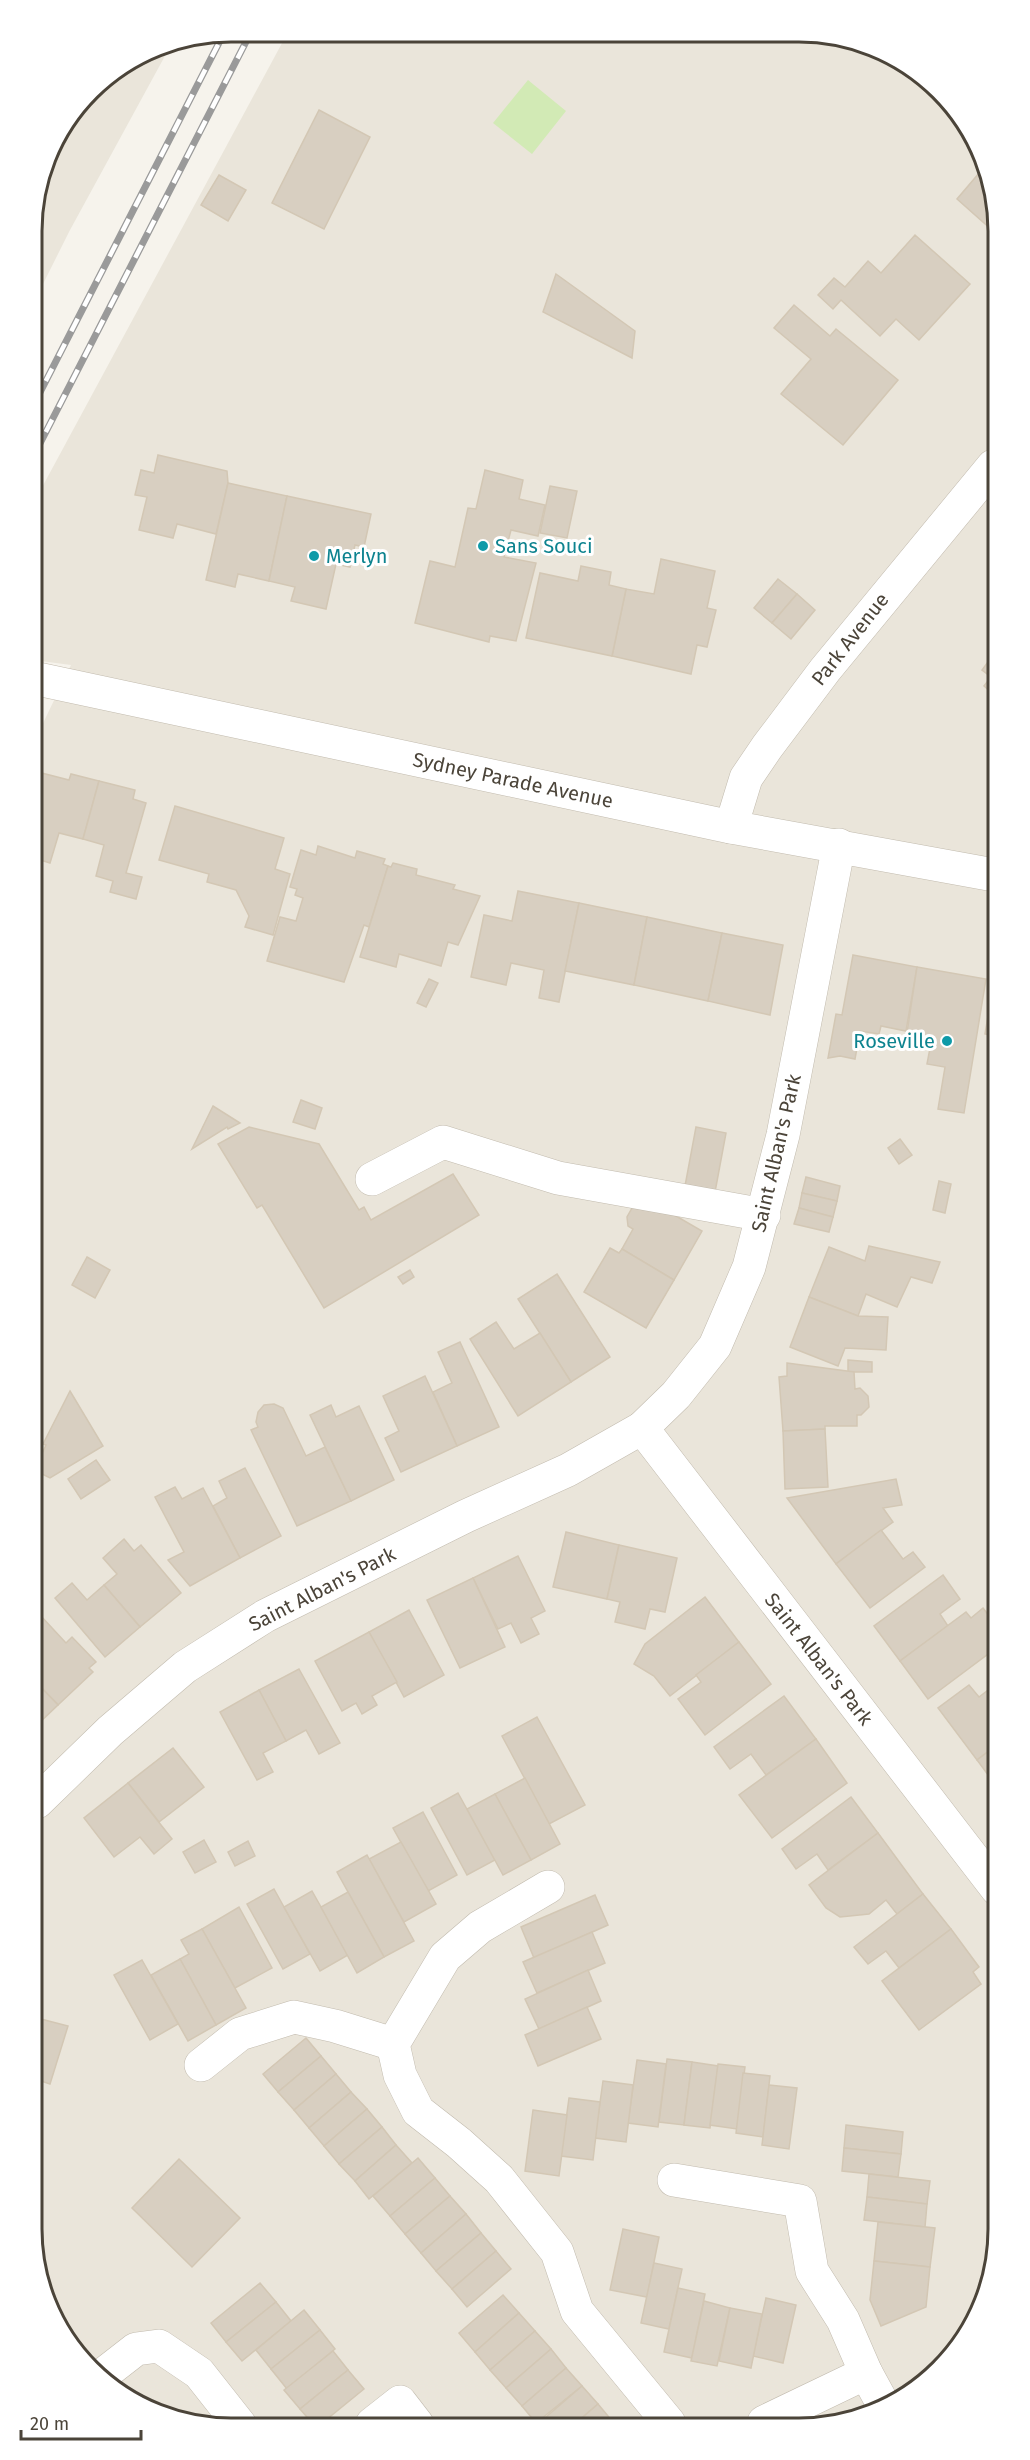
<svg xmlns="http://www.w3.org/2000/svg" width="1030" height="2460" viewBox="0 0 1030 2460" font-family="'Fira Sans',sans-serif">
	<rect width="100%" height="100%" fill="#f6f3ec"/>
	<g fill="#eae5da">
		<polygon points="288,32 837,35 931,81 972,131 992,180 998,2242 983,2305 949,2360 909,2395 850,2422 193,2425 143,2408 90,2370 38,2280 34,742 71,665 33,660 33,504"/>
		<polygon points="172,43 70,230 32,306 32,218 52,143 99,81 155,47"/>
	</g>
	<polygon fill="#d2eab5" points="528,80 566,111 532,154 493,123"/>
	<g fill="#d8cfc1" stroke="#d3c7b4" stroke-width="1.5">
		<polygon points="319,110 370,137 324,229 272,203"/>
		<polygon points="986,165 992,180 992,230 957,199"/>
		<polygon points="219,175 246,190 228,221 201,205"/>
		<polygon points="915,235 970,284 919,340 896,319 880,336 841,300 833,309 818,295 834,278 845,287 868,261 881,273"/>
		<polygon points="556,274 635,331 632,358 543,312"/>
		<polygon points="794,305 830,336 836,329 898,380 843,445 781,394 811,359 774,328"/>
		<polygon points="158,455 227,471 228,483 216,534 177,524 173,538 139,530 147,497 135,495 141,470 154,473"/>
		<polygon points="485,470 523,480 519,499 545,505 538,536 511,530 504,557 536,563 516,641 490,636 489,642 415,623 430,561 455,567 468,508 476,509"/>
		<polygon points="228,483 287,496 269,581 238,574 235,587 206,580"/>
		<polygon points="550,486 577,491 567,538 540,533"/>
		<polygon points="287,496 371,514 364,547 355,545 350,567 336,564 326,609 291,601 295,587 269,581"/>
		<polygon points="661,559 715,571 707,608 716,610 707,647 697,645 691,674 612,656 626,589 654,594"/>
		<polygon points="581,566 611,572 609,585 626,589 612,656 526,638 540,573 578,581"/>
		<polygon points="778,579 797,594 772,623 754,608"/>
		<polygon points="797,594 815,610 791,639 772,623"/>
		<polygon points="993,655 993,694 984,686 991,677 982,670"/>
		<polygon points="34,771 69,780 71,774 99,781 83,839 59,833 50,863 34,858"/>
		<polygon points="99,781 135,790 133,799 146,803 126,873 142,877 136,899 110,892 113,881 96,876 104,845 83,839"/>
		<polygon points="175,806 284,838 275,869 290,874 273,935 245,927 249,916 236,890 207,882 209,874 159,860"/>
		<polygon points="318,846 355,858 357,851 385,859 383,864 388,866 369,927 364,925 344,982 267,961 280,917 296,921 303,898 295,895 297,889 290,887 301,850 316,855"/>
		<polygon points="393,863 417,869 416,875 455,885 453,889 480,896 458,945 448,942 441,966 399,954 396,967 360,957 388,866 391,867"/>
		<polygon points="518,891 579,903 559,1002 539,998 544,970 511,963 506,985 471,977 484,915 512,921"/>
		<polygon points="579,903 647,917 634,985 565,971"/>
		<polygon points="647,917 722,933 708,1001 634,985"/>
		<polygon points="722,933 783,945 770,1015 708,1001"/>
		<polygon points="853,955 917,967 906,1031 881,1026 879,1034 860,1031 855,1059 840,1056 828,1058 836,1014 842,1015"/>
		<polygon points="917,967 986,979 964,1113 938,1109 945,1067 927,1064 931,1043 906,1039"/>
		<polygon points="429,979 438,983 426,1007 417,1003"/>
		<polygon points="994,981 994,1036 985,1034"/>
		<polygon points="301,1100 322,1108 315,1129 293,1122"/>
		<polygon points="213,1106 240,1123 228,1129 227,1127 192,1149"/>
		<polygon points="249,1127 319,1144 359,1210 364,1207 371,1220 453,1174 479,1215 324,1308 262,1205 257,1208 218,1144"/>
		<polygon points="696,1127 726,1133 715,1192 685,1186"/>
		<polygon points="900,1139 912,1155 899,1164 888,1148"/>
		<polygon points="806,1177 840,1186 837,1201 802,1193"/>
		<polygon points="939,1181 951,1184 945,1213 933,1210"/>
		<polygon points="802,1193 837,1201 833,1217 799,1208"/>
		<polygon points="650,1201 702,1231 674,1280 622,1249 633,1229 628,1226 627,1217 632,1208"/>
		<polygon points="799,1208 833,1217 829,1232 794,1224"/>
		<polygon points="869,1246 940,1262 932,1283 911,1277 897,1307 866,1294 858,1316 809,1297 829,1247 865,1261"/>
		<polygon points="610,1248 619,1253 622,1249 674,1280 646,1328 584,1292"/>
		<polygon points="87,1257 110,1270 95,1298 72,1285"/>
		<polygon points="410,1270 414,1277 403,1284 398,1277"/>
		<polygon points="557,1274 610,1357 571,1382 518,1299"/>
		<polygon points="809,1297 858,1316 888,1317 886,1350 845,1348 838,1366 790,1347"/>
		<polygon points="496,1322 514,1349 540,1333 571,1382 518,1416 470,1339"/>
		<polygon points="460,1342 499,1427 457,1446 433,1392 452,1383 438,1352"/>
		<polygon points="848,1360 872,1362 872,1372 848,1372"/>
		<polygon points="787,1363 854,1372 855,1389 860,1388 868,1396 869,1407 861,1415 857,1415 857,1426 825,1426 825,1429 783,1431 779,1377 787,1376"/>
		<polygon points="425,1376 457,1446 401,1472 385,1438 399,1431 383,1396"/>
		<polygon points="70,1391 103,1446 50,1478 36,1471 36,1467 46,1445 43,1444"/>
		<polygon points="274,1404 283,1408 306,1456 325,1447 351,1501 297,1526 251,1430 258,1427 256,1422 258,1412 264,1405"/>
		<polygon points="331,1405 336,1417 359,1406 394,1480 351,1501 310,1415"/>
		<polygon points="825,1429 828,1487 785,1489 783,1431"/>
		<polygon points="96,1460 110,1480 81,1499 68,1479"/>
		<polygon points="245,1468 281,1536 240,1558 213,1506 227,1498 219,1481"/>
		<polygon points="896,1479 902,1505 883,1508 893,1522 836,1564 787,1498"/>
		<polygon points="175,1487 182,1499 203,1488 240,1558 190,1586 168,1560 184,1552 155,1497"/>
		<polygon points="881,1530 903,1559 913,1552 925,1567 870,1608 836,1564"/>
		<polygon points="566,1532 619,1545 607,1599 553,1587"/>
		<polygon points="124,1539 134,1551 141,1545 181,1593 140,1627 104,1585 117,1574 103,1558"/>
		<polygon points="619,1545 677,1558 665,1612 650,1609 645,1629 615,1622 620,1602 607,1599"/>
		<polygon points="518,1556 545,1611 531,1618 539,1634 521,1643 511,1623 498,1629 473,1578"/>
		<polygon points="943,1575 960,1599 940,1614 948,1626 900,1661 874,1626"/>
		<polygon points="473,1578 505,1647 460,1668 427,1600"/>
		<polygon points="72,1583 87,1600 104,1585 140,1627 105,1657 55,1598"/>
		<polygon points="705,1597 739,1642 670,1696 654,1676 634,1664 645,1644"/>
		<polygon points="983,1608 996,1625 996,1648 928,1699 900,1661 966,1612 971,1618"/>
		<polygon points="409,1610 444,1675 404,1697 369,1632"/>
		<polygon points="40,1615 66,1643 72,1637 96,1662 89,1668 93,1672 58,1705 36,1682 36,1618"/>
		<polygon points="369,1632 397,1682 372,1696 377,1705 362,1714 356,1703 342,1711 315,1661"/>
		<polygon points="739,1642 771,1684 705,1735 678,1699 701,1682 696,1675"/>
		<polygon points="299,1669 340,1743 319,1754 306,1730 286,1741 259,1690"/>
		<polygon points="36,1682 58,1705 37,1725"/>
		<polygon points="996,1684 997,1745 977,1760 938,1708 969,1685 979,1697"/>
		<polygon points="259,1690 286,1741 263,1753 273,1772 257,1780 220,1712"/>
		<polygon points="784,1696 816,1739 766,1775 751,1754 730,1769 714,1747"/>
		<polygon points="537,1717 585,1805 549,1824 502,1736"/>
		<polygon points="816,1739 847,1783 772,1838 739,1795"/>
		<polygon points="997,1745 997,1787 977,1760"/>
		<polygon points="173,1748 204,1787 159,1822 128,1783"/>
		<polygon points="525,1778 560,1844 531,1860 495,1794"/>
		<polygon points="128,1783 172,1839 154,1854 140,1837 114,1857 84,1818"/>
		<polygon points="458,1793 495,1860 467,1875 431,1808"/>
		<polygon points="495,1794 531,1860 503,1875 467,1809"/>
		<polygon points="851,1797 878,1833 828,1870 817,1854 796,1869 782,1849"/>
		<polygon points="423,1812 457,1875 428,1891 393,1828"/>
		<polygon points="878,1833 923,1894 897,1914 886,1900 869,1914 840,1917 826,1908 809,1885"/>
		<polygon points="204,1840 216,1862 195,1873 183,1852"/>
		<polygon points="248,1841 255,1856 235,1866 228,1852"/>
		<polygon points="401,1842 436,1904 404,1922 369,1859"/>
		<polygon points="367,1855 414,1941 384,1957 337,1872"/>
		<polygon points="274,1889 310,1954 283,1969 247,1904"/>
		<polygon points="312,1891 348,1955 320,1971 284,1907"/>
		<polygon points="348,1892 384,1957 357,1973 321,1907"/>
		<polygon points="923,1894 951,1929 899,1968 886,1951 868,1964 854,1947"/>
		<polygon points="595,1895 608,1925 534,1958 521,1927"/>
		<polygon points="239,1907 272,1968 235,1988 202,1929"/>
		<polygon points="202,1929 246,2008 216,2025 180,1959 189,1954 181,1940"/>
		<polygon points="951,1929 979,1967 973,1972 981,1984 919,2030 882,1981"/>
		<polygon points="592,1932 605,1963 537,1993 523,1962"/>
		<polygon points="180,1959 216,2025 188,2041 151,1975"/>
		<polygon points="142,1960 178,2024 150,2040 114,1975"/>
		<polygon points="588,1970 601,2001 539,2029 525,1999"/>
		<polygon points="997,1985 997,2036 992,2025 988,2002 990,1992"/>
		<polygon points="587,2007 601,2039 538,2066 525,2035"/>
		<polygon points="37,2018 68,2026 50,2084 38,2080"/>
		<polygon points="306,2038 321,2056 278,2092 263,2074"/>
		<polygon points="321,2056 336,2074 294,2110 278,2092"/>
		<polygon points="667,2059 692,2062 684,2125 659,2122"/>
		<polygon points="637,2060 666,2064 658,2127 628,2123"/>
		<polygon points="692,2062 718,2066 710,2128 684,2125"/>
		<polygon points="718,2064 745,2067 737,2129 710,2125"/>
		<polygon points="743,2073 770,2076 763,2137 736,2133"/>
		<polygon points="336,2074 351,2092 309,2128 294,2110"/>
		<polygon points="603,2081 633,2085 626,2142 595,2138"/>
		<polygon points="769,2085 797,2088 789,2149 762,2145"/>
		<polygon points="351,2092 367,2109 324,2146 309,2128"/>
		<polygon points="569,2098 600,2102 593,2160 561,2156"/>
		<polygon points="367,2109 382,2127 339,2164 324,2146"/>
		<polygon points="533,2110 567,2115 559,2176 525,2171"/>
		<polygon points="846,2125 903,2132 901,2154 844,2148"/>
		<polygon points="382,2127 396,2145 355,2181 339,2164"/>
		<polygon points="396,2145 412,2163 369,2199 355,2181"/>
		<polygon points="844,2148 901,2154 898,2177 842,2171"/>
		<polygon points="418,2158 435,2178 390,2216 373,2196"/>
		<polygon points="179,2159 240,2218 192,2267 132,2208"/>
		<polygon points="869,2174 930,2181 927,2204 867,2197"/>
		<polygon points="435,2178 450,2196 405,2234 390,2216"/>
		<polygon points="450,2196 466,2214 421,2253 405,2234"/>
		<polygon points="867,2197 927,2204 925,2227 864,2220"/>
		<polygon points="466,2214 481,2233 436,2271 421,2253"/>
		<polygon points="878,2222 935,2228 930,2267 874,2261"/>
		<polygon points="623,2229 659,2237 647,2297 610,2290"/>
		<polygon points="481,2233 496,2251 452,2289 436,2271"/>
		<polygon points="496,2251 511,2269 467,2307 452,2289"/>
		<polygon points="874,2261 930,2267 926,2307 881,2326 870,2300"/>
		<polygon points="654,2263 682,2269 669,2329 641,2323"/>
		<polygon points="260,2283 276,2302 226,2342 211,2323"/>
		<polygon points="678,2288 705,2294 692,2358 664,2352"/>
		<polygon points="503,2295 519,2313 475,2352 459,2333"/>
		<polygon points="766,2298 796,2305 783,2363 753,2356"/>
		<polygon points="704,2301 730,2308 717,2366 691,2361"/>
		<polygon points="276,2302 291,2321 242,2361 226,2342"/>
		<polygon points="730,2308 762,2314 751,2368 719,2361"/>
		<polygon points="304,2310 320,2330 271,2369 256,2350"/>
		<polygon points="519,2313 535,2331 490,2370 475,2352"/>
		<polygon points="320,2330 335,2349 287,2389 271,2369"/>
		<polygon points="535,2331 551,2349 506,2388 490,2370"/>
		<polygon points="551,2349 566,2368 522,2406 506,2388"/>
		<polygon points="333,2351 348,2370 300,2409 284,2390"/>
		<polygon points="566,2368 582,2386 536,2423 522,2406"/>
		<polygon points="348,2370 364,2389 321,2424 313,2424 300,2409"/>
		<polygon points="582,2386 598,2404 576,2423 539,2423"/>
		<polygon points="598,2404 613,2422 576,2423"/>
	</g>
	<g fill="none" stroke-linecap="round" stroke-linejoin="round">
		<g stroke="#c2bbae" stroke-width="34">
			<g id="minor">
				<polyline points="33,678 731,827 994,875"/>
				<polyline points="731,827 746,778 767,747 825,670 993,466"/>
				<polyline points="372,1179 443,1142 558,1178 764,1215"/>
				<polyline points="642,1428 997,1889"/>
				<polyline points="37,1802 110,1731 185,1667 265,1616 466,1516 568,1470 642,1428 676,1395 715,1346 749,1267 783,1135 839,845"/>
				<polyline points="548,1887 480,1927 445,1957 393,2044 400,2075 418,2111 459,2143 499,2179 557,2252 577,2311 669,2423"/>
				<polyline points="201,2065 240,2034 294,2017 335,2026 393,2044"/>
				<polyline points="674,2180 800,2201 812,2271 843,2320 866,2373 884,2406"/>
				<polyline points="100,2377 136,2349 159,2346 199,2373 240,2425"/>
				<polyline points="764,2422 866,2373"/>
				<polyline points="372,2424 400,2402 417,2424"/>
			</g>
		</g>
		<use href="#minor" stroke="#fff" stroke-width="33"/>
		<g stroke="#9a9a9a" stroke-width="7">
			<g id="rail">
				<polyline points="33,406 224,33"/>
				<polyline points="33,457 251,32"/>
			</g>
		</g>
		<use href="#rail" stroke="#fff" stroke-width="4.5" stroke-dasharray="14" stroke-linecap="butt"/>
	</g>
	<g fill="#0f9aa8" stroke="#fff" stroke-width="2">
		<circle cx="483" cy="546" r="6"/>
		<circle cx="314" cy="556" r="6"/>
		<circle cx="947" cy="1041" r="6"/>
	</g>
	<g text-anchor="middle" stroke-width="6" stroke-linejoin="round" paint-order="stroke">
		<g font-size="20" fill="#0d838f" stroke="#fff" text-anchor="start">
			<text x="495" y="553">Sans Souci</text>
			<text x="326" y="563">Merlyn</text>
			<text x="935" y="1048" text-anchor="end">Roseville</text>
		</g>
		<g font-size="20" fill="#4b4439" stroke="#fff">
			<text transform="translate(850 639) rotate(-52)" y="7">Park Avenue</text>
			<text transform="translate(513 780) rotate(12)" y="7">Sydney Parade Avenue</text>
			<text transform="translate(776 1153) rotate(-77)" y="7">Saint Alban's Park</text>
			<text transform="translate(322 1589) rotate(-27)" y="7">Saint Alban's Park</text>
			<text transform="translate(819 1659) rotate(52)" y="7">Saint Alban's Park</text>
		</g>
	</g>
	<path d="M0 0H1030V2460H0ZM231 42H799A189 189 0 0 1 988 231V2229A189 189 0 0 1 799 2418H231A189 189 0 0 1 42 2229V231A189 189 0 0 1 231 42Z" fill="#fff" fill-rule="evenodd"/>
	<path fill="none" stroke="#4b4439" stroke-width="3" d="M231 42H799A189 189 0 0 1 988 231V2229A189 189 0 0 1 799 2418H231A189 189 0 0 1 42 2229V231A189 189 0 0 1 231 42Z"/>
	<path d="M21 2430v9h120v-9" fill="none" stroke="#4b4439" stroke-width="3"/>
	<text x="30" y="2430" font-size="18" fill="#4b4439" stroke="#ffffff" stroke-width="4.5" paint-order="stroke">20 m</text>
</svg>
